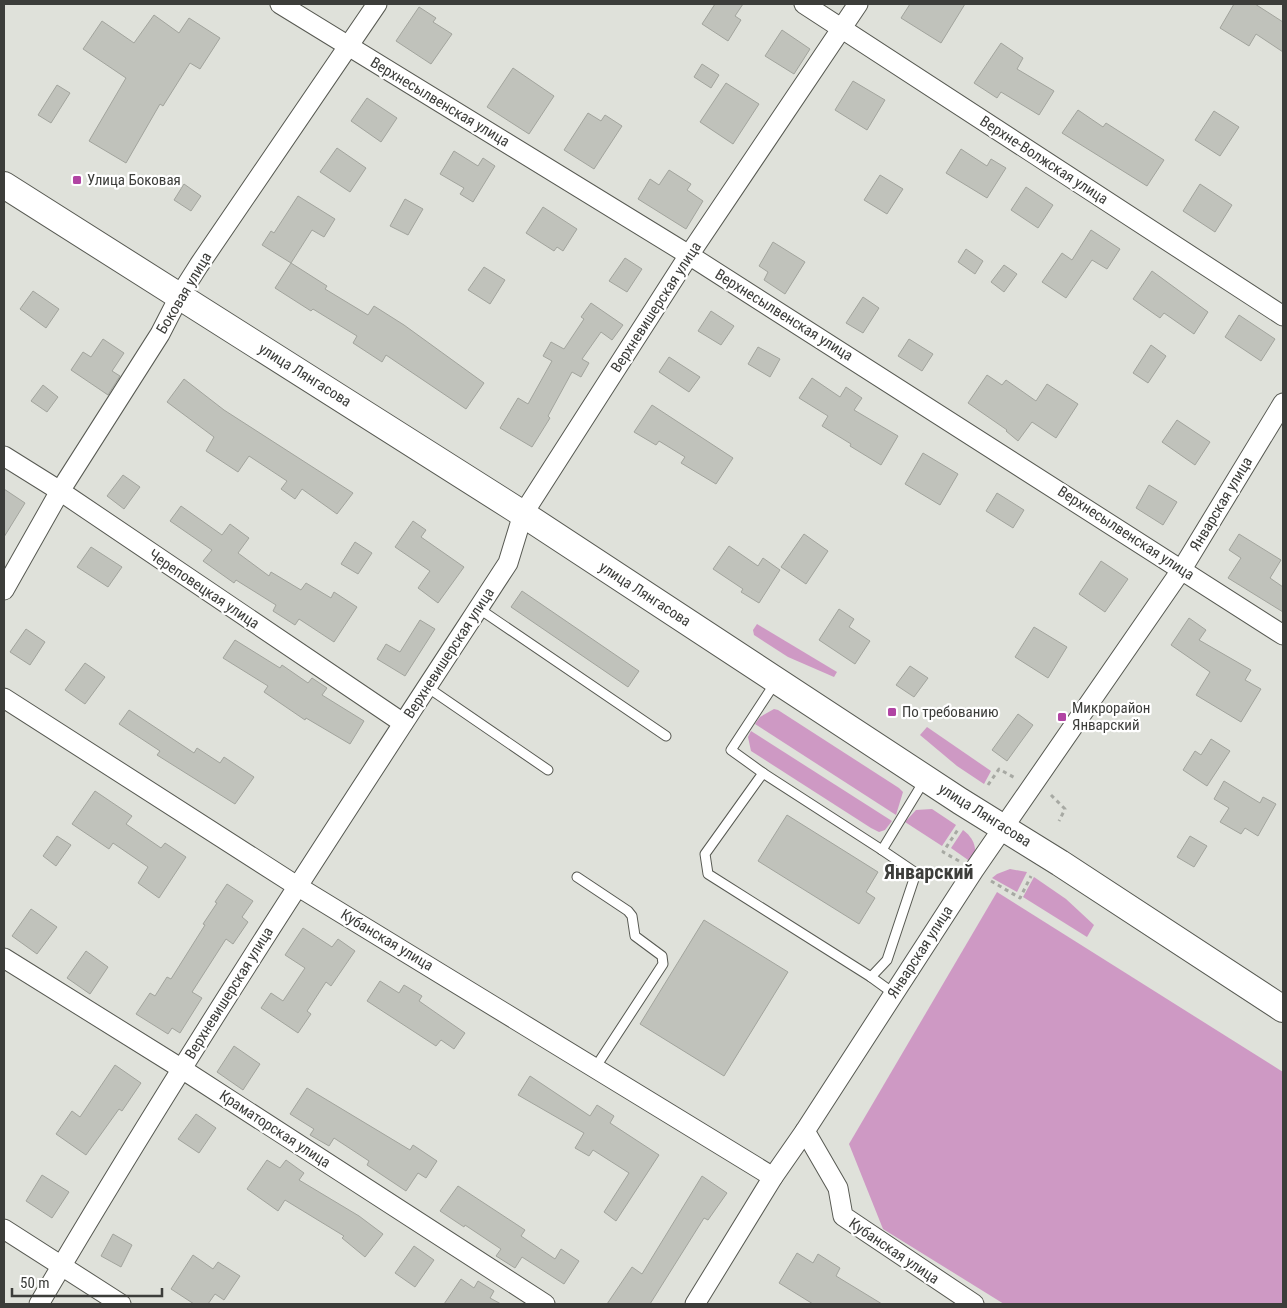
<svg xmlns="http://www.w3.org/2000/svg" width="1287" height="1308" viewBox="0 0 1287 1308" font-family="'Roboto Condensed',sans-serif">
	<rect width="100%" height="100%" fill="#dfe1da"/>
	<g fill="#ce99c4">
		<polygon points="757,624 837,672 834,677 788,657 754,635 753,630"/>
		<polygon points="774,709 778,710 899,788 903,792 896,815 755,724 760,717"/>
		<polygon points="927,727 991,771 984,784 957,766 920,735"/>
		<polygon points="751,731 892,821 885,830 879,832 871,828 751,751 748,737"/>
		<polygon points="932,809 956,825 942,846 905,822 916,810"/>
		<path d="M963,830C973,837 980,851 971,862L951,848Z"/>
		<polygon points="1010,869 1027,872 1017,892 992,878 997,874"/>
		<polygon points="1034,877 1066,899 1094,925 1087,937 1023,897"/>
		<polygon points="997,892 1283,1072 1283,1304 1004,1304 883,1229 849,1144"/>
	</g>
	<g fill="#c0c2bb" stroke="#a2a49d">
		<polygon points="715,4 743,4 735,16 741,20 728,41 702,24"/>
		<polygon points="910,4 965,4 941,43 901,18"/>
		<polygon points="1234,4 1255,4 1283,22 1283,52 1256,34 1249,46 1220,28"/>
		<polygon points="419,7 436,18 433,22 452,34 431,64 396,41"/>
		<polygon points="154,15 179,33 189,18 220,38 200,69 190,63 163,106 160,104 126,163 89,141 126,78 83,49 102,21 134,43"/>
		<polygon points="782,30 810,49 794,74 765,56"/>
		<polygon points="1001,43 1023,58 1017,69 1054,91 1039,115 1001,92 997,98 974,83"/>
		<polygon points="702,64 719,75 711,88 694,77"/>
		<polygon points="513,68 554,96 529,134 487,107"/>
		<polygon points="853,81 885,100 867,130 835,110"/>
		<polygon points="726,83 759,104 733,144 700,122"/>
		<polygon points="57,85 70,93 51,123 38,115"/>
		<polygon points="367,98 397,118 381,142 351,121"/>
		<polygon points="1078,110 1103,127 1106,123 1164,160 1147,186 1062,133"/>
		<polygon points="1214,111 1239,127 1220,156 1195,140"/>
		<polygon points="588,113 601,121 605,115 622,126 594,169 564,150"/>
		<polygon points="337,148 366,168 350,192 320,172"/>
		<polygon points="961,149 987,166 991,159 1006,168 987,198 946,173"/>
		<polygon points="454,151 478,166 483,158 495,166 473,202 460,194 464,188 440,174"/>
		<polygon points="669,170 691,184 687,190 703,201 686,229 638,199 650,179 659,185"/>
		<polygon points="880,175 903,189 887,214 864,200"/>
		<polygon points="184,184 201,196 191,211 174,200"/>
		<polygon points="1200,184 1232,205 1215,232 1183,211"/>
		<polygon points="1026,187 1053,205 1038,228 1011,210"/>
		<polygon points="298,196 335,219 324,237 312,230 291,263 262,245 271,231 274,233"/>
		<polygon points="405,199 423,209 408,235 390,226"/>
		<polygon points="543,207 577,229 563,251 557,247 554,251 526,233"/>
		<polygon points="1091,230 1120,249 1107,269 1092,260 1066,298 1042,282 1062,253 1072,260"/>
		<polygon points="773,242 805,262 785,294 764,280 768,272 759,266"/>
		<polygon points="966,249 983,261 975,274 958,262"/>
		<polygon points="625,258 642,269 627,292 609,281"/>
		<polygon points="291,263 327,286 325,289 368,315 374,306 404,325 484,383 466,409 386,355 382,362 353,343 357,336 313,309 311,311 275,288"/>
		<polygon points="1004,265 1017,274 1004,292 991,282"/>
		<polygon points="484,267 505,280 490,304 468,290"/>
		<polygon points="1152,271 1208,312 1194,334 1164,313 1160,318 1133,299"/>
		<polygon points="33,291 59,309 46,328 20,309"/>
		<polygon points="863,297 879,308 863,333 846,323"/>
		<polygon points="591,303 623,325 612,340 601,332 582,359 589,363 581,377 572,372 548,416 550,418 532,447 500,428 518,398 528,404 552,361 543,356 551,342 564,349 584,319 581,317"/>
		<polygon points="711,311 734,326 721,345 698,331"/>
		<polygon points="1239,315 1275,339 1261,361 1225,337"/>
		<polygon points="103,339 124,353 112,371 120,376 108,395 71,370 83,352 91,357"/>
		<polygon points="909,339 933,354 922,371 898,356"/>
		<polygon points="1151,345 1166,356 1148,383 1133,373"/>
		<polygon points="758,347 780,359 770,377 748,364"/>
		<polygon points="669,357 700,377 689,392 659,372"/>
		<polygon points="987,375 1002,385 1006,380 1036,401 1047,384 1078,404 1056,438 1032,422 1018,441 1006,431 1007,430 968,403"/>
		<polygon points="812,378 840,397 846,387 862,398 854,410 898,436 881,465 850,446 851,444 822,426 828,416 799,398"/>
		<polygon points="184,379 224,410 353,493 337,514 302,489 295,499 281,489 287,481 249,456 238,472 206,451 214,437 167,402"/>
		<polygon points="43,385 58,397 47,412 31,401"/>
		<polygon points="652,405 733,458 716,484 681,463 685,457 659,441 656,445 634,432"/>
		<polygon points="1177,420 1210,442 1195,465 1162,442"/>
		<polygon points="923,453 958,474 940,505 905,484"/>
		<polygon points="123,475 140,487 124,509 107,496"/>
		<polygon points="1149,485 1177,502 1163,525 1136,508"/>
		<polygon points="4,489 25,503 4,537"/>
		<polygon points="997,493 1024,510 1013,528 986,511"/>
		<polygon points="181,506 222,535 230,524 249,538 238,553 269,576 271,572 301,590 306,583 331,598 334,592 357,607 334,642 299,619 295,625 273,611 276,605 236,580 234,583 203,561 212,550 170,521"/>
		<polygon points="413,521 426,530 421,537 464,567 438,603 418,588 430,571 395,547"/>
		<polygon points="804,534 828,551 806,584 781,567"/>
		<polygon points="1239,534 1281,560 1270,578 1283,587 1283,612 1228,578 1241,558 1229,550"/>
		<polygon points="355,542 372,553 358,574 341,564"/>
		<polygon points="729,546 758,566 763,558 780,570 759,603 741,592 743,589 713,569"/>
		<polygon points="91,547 122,567 108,587 77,567"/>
		<polygon points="1101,561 1128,579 1105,612 1079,594"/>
		<polygon points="522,591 639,671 628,687 511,607"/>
		<polygon points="839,609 854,619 849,627 870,641 855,664 819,640"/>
		<polygon points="1189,618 1206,630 1199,640 1251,670 1245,680 1261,689 1241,722 1196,695 1210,672 1171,645"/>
		<polygon points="420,620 435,629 405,676 377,659 386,644 400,652"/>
		<polygon points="1034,627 1067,647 1048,678 1015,657"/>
		<polygon points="26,629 45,642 30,665 10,652"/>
		<polygon points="235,640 280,668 282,665 308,683 312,678 327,688 322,695 364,721 350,744 306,718 305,720 264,692 268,686 223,658"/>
		<polygon points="85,663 105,677 85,704 65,690"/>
		<polygon points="910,666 928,678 914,697 896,685"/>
		<polygon points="129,710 194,753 197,748 220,763 224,757 254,777 235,804 157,755 160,751 119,724"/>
		<polygon points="1018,714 1033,725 1007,761 992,750"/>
		<polygon points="1211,739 1230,751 1207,786 1183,770 1195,751 1201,755"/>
		<polygon points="1224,781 1260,803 1263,797 1276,804 1258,836 1245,828 1241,834 1220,822 1229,808 1214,799"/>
		<polygon points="95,791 132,816 126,824 161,848 165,843 186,857 159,898 138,883 148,867 113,843 109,849 72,824"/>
		<polygon points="787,815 878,872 866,892 875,898 859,924 758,861"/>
		<polygon points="57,836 71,845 56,866 43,856"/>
		<polygon points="1190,836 1207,846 1194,867 1177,857"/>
		<polygon points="227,884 253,901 242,917 248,922 233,944 226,939 192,992 202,998 180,1033 172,1028 168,1034 136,1014 150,993 155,996 167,977 171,979 205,925 203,924 217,903 215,902"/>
		<polygon points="31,909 57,927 37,954 12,936"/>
		<polygon points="704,920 788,972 724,1076 640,1024"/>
		<polygon points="303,928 332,947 338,939 355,951 331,986 326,982 307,1011 311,1014 298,1033 261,1008 271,993 283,1001 305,968 285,955"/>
		<polygon points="86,951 108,967 90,994 67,978"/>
		<polygon points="380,981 399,993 404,985 422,996 419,1001 465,1033 454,1049 441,1040 436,1046 367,1001"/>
		<polygon points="234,1046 260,1064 243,1090 217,1072"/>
		<polygon points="115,1065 141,1083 122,1111 119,1109 86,1155 56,1134 72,1111 80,1117"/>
		<polygon points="530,1076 590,1116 597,1105 614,1116 610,1123 659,1155 616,1221 604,1212 629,1173 593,1150 589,1156 575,1148 584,1133 518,1095"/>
		<polygon points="307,1088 410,1150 413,1145 437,1161 426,1178 418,1173 406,1191 367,1165 369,1161 334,1138 329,1146 310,1135 314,1129 290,1114"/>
		<polygon points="196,1114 216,1128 199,1153 178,1139"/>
		<polygon points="267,1160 280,1168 286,1160 304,1173 299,1180 359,1216 383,1234 365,1257 342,1238 344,1236 285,1200 278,1211 247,1189"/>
		<polygon points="42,1175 69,1192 52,1218 26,1201"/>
		<polygon points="702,1176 727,1193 708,1220 704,1218 650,1304 607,1304 632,1267 642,1274"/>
		<polygon points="458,1186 525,1230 521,1236 555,1259 561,1249 579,1261 564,1284 522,1257 515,1268 496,1256 501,1249 465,1225 464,1227 440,1211"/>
		<polygon points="113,1234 132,1245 121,1267 101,1256"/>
		<polygon points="414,1246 434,1260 415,1287 395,1273"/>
		<polygon points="797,1253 813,1263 818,1254 840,1268 836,1276 882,1304 813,1304 779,1283"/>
		<polygon points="193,1255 213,1269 218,1262 240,1276 224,1300 215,1294 208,1304 194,1304 171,1289"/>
		<polygon points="461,1279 474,1288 478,1281 494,1291 490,1298 501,1304 444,1304"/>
	</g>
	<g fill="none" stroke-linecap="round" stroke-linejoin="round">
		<g stroke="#575952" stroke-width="11">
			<g id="service">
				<polyline points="478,608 666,736"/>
				<polyline points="775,683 731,750 763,773 705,854 708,874 871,977 887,960 916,873 882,850 924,781"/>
				<polyline points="427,687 548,770"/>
				<polyline points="763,773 882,850"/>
				<polyline points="577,877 628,911 632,916 635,936 662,956 663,964 595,1068"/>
				<polyline points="871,977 893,993"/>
			</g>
		</g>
		<g stroke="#575952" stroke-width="21">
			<g id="minor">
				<polyline points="280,4 689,255 1283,635"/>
				<polyline points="804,4 1283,316"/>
				<polyline points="4,456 60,491 403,723"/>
				<polyline points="4,590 60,491 160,334 180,295 199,265 377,4"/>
				<polyline points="4,698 297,886 773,1177"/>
				<polyline points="4,958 182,1069 545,1304"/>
				<polyline points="805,1131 838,1188 843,1216 974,1304"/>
				<polyline points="4,1229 121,1304"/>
				<path d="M39,1304C187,1052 348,808 508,563L523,514L689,255L858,4"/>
				<polyline points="695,1304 773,1177 805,1131 974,870 1182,569 1283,403"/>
			</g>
		</g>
		<g stroke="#575952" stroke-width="28">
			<polyline id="secondary" points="4,185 523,514 960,801 1060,863 1283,1009"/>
		</g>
		<g stroke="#a7a9a3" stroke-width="3" stroke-dasharray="4 4" stroke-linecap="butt">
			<polyline points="988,785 999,769 1015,778"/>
			<polyline points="1051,795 1065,809 1059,821"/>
			<polyline points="959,861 943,852 959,828"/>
			<polyline points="991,881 1020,898 1031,876"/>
		</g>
		<use href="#service" stroke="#fff" stroke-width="9"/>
		<use href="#minor" stroke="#fff" stroke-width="19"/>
		<use href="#secondary" stroke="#fff" stroke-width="26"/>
	</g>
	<g fill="#b144a3" stroke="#fff" stroke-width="2">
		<rect x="72" y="175" width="10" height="10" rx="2.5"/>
		<rect x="887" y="707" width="10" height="10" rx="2.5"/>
		<rect x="1057" y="712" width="10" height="10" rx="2.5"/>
	</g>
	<g text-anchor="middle" stroke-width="4.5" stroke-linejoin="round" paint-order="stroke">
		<g font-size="15" fill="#3c3d3a" stroke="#fff">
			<text transform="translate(440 102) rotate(31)" y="5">Верхнесылвенская улица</text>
			<text transform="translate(1044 160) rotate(33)" y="5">Верхне-Волжская улица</text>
			<text transform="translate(184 293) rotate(-59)" y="5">Боковая улица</text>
			<text transform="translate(656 307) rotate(-57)" y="5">Верхневишерская улица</text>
			<text transform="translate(784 315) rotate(32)" y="5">Верхнесылвенская улица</text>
			<text transform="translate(305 375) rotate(32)" y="5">улица Лянгасова</text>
			<text transform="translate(1221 504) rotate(-59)" y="5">Январская улица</text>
			<text transform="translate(1126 533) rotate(33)" y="5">Верхнесылвенская улица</text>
			<text transform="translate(204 589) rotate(34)" y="5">Череповецкая улица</text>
			<text transform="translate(645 594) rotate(33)" y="5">улица Лянгасова</text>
			<text transform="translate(449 653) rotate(-57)" y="5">Верхневишерская улица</text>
			<text transform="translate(985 815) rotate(32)" y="5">улица Лянгасова</text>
			<text transform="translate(387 940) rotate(31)" y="5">Кубанская улица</text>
			<text transform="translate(920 952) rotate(-57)" y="5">Январская улица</text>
			<text transform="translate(229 993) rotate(-58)" y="5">Верхневишерская улица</text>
			<text transform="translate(275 1129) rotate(33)" y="5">Краматорская улица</text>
			<text transform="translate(894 1251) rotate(34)" y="5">Кубанская улица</text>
		</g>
		<g font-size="15" fill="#3c3d3a" stroke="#fff" text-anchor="start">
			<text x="87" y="185">Улица Боковая</text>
			<text x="1072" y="713">Микрорайон<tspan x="1072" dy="17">Январский</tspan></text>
			<text x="902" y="717">По требованию</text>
		</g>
		<g font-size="20" font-weight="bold" fill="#3c3d3a" stroke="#fff">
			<text x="929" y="879">Январский</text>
		</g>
	</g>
	<rect width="1287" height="1308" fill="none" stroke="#3c3d3a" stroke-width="10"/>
	<path d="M12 1288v8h150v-8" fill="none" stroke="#3c3d3a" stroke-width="2.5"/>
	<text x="20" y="1288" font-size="15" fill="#3c3d3a" stroke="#ffffff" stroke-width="4" paint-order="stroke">50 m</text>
</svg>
